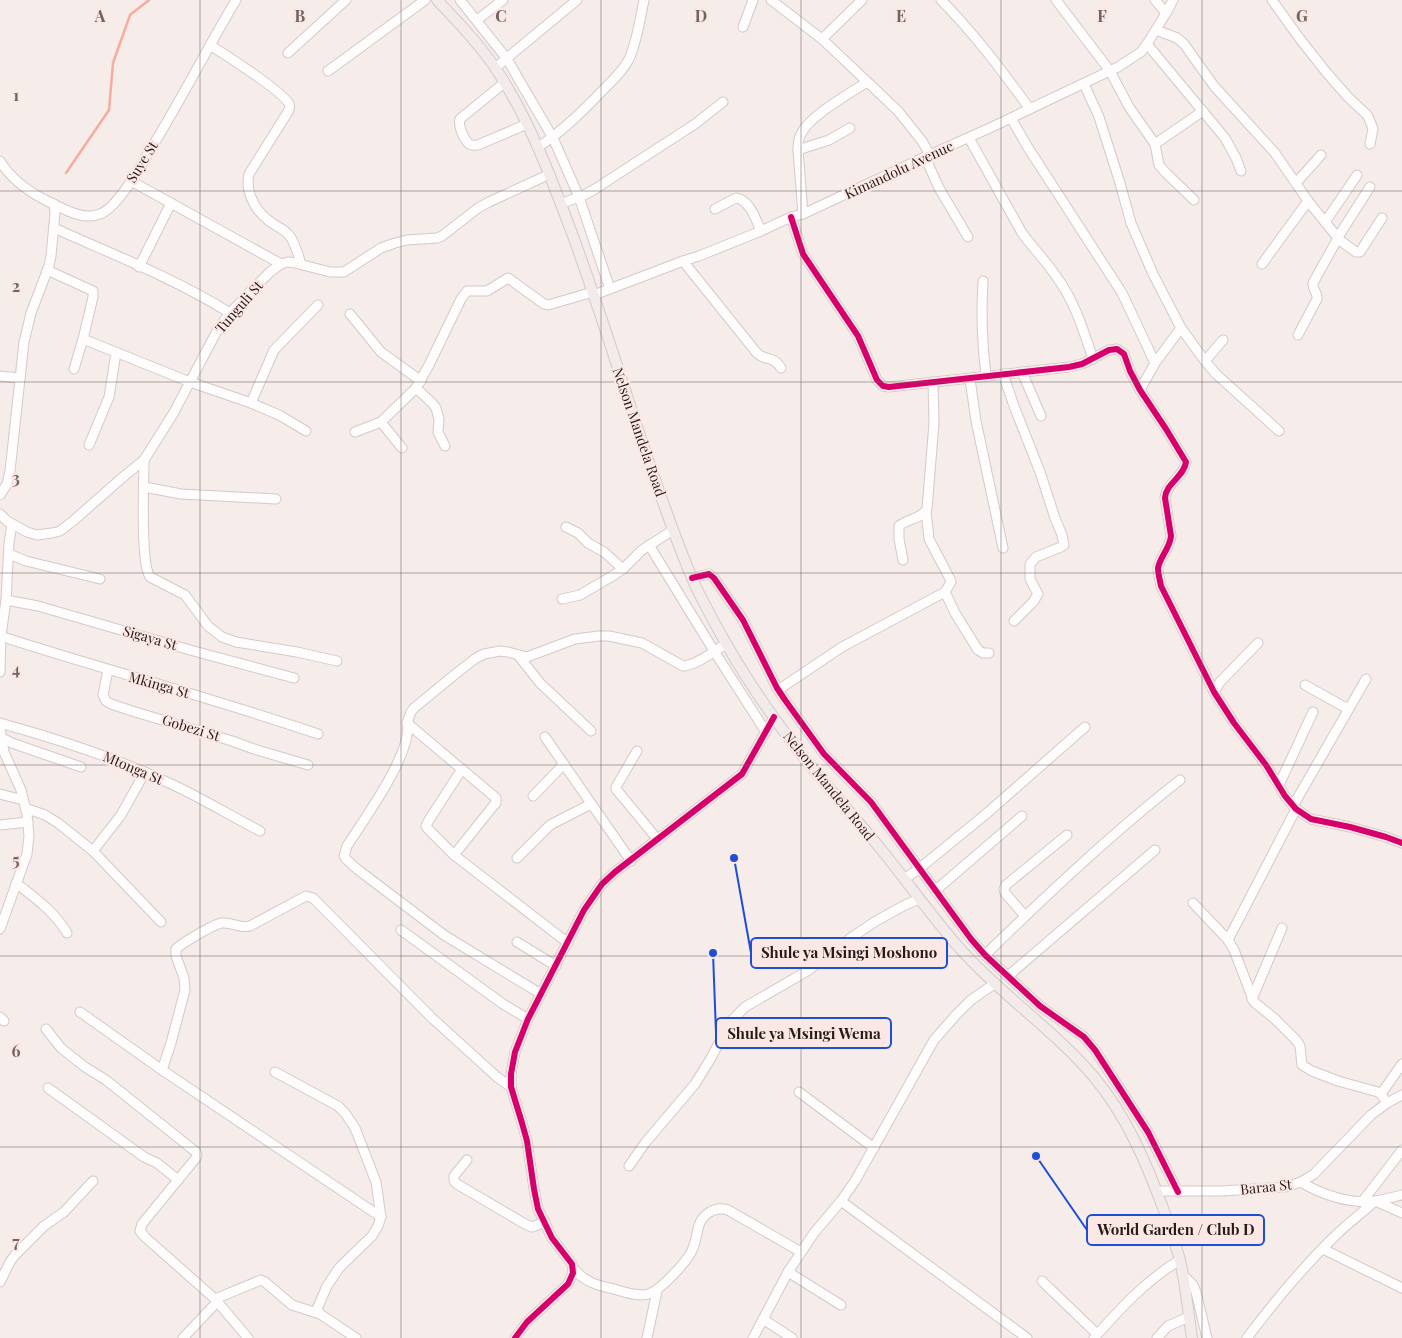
<svg xmlns="http://www.w3.org/2000/svg" width="1402" height="1338" viewBox="0 0 1402 1338" font-family="'Playfair Display',serif">
	<rect width="100%" height="100%" fill="#f6ecea"/>
	<g fill="none" stroke-linecap="round" stroke-linejoin="round">
		<polyline stroke="#f6ac9f" stroke-width="2.5" points="66,173 109,110 113,63 130,15 149,0"/>
		<g stroke="#d4cac8" stroke-width="11">
			<g id="minor">
				<polyline points="460,0 507,59 553,138 579,197 610,289"/>
				<polyline points="771,0 822,39 858,73 898,111 922,141 930,155"/>
				<path d="M941,0C974,33 1002,71 1030,109"/>
				<polyline points="1056,0 1110,71 1129,107 1155,144 1159,165 1166,173 1194,200"/>
				<polyline points="1155,0 1166,13"/>
				<polyline points="1272,0 1300,39 1326,72 1348,97 1368,116 1373,129 1370,144"/>
				<polyline points="477,20 503,0"/>
				<polyline points="743,27 753,0"/>
				<path d="M1156,30L1177,38L1184,44L1214,86L1275,153L1308,201L1338,238L1313,283C1312,289 1318,293 1317,299L1298,335"/>
				<polyline points="822,39 862,0"/>
				<polyline points="1147,44 1225,138 1236,158 1241,171"/>
				<path d="M210,45C224,54 285,93 289,104C291,109 288,112 286,115L249,174C245,190 254,209 267,219C273,225 283,228 289,235C295,242 298,255 301,264"/>
				<polyline points="288,53 346,0"/>
				<polyline points="495,68 577,0"/>
				<polyline points="328,71 425,0"/>
				<path d="M504,83L460,119C458,126 463,138 469,144C472,146 474,145 478,145L527,124"/>
				<polyline points="1084,84 1099,117 1120,183 1131,223 1153,274 1181,328 1205,361 1216,374 1279,431"/>
				<polyline points="1011,118 1027,146 1122,293 1155,363"/>
				<path d="M969,138L1022,233C1033,248 1046,261 1056,276C1075,302 1083,329 1093,359"/>
				<polyline points="1155,144 1203,111"/>
				<path d="M538,147C563,131 584,110 604,89C613,80 623,71 629,59C637,42 640,19 644,0"/>
				<polyline points="798,150 829,140 850,128"/>
				<polyline points="925,157 939,188 968,237"/>
				<path d="M0,161C11,179 31,193 49,202C64,209 83,221 100,214C119,207 144,160 155,142C183,96 208,47 236,0"/>
				<polyline points="131,181 281,264"/>
				<polyline points="1296,183 1321,155"/>
				<polyline points="561,204 586,194 595,189 695,124 723,102"/>
				<path d="M715,209L736,198C750,200 756,220 761,231"/>
				<path d="M803,214L798,150C798,144 798,139 801,134C809,116 849,94 867,82"/>
				<path d="M791,217L803,254L858,336L877,380L883,386L889,387L1069,367L1082,364L1109,350L1117,349L1124,354L1130,371L1140,390L1166,429L1186,462C1184,477 1166,483 1165,498L1171,536C1170,548 1160,557 1158,568C1158,574 1160,580 1161,586L1214,692L1234,723L1266,765L1285,796L1296,809L1311,819L1350,827L1386,837L1402,843"/>
				<polyline points="1325,222 1347,190 1357,175"/>
				<path d="M54,228C112,254 176,279 230,313"/>
				<polyline points="1338,237 1370,187"/>
				<polyline points="1338,239 1356,252 1360,252 1382,218"/>
				<path d="M683,261L756,352C766,363 771,353 781,368"/>
				<polyline points="1262,264 1308,201"/>
				<polyline points="139,267 171,203"/>
				<polyline points="47,270 93,291 93,297 83,339 74,369"/>
				<path d="M983,281C981,313 982,344 986,375"/>
				<polyline points="594,295 683,261 699,256 761,231 791,217 803,214 925,157 992,127 1118,67 1141,52 1147,44 1166,13 1173,0"/>
				<polyline points="350,314 381,352 421,381"/>
				<polyline points="83,339 190,382 251,403 279,415 306,431"/>
				<polyline points="1205,361 1223,340"/>
				<polyline points="1022,372 1041,416"/>
				<polyline points="1003,374 1014,406 1040,472 1055,518 1062,535 1064,545 1061,547 1036,557 1030,564 1030,579 1038,594 1033,602 1014,621"/>
				<polyline points="0,376 20,378"/>
				<polyline points="970,379 976,421 1003,548"/>
				<polyline points="416,388 432,403 436,408 439,419 438,432 445,446"/>
				<polyline points="1140,390 1155,363 1181,328"/>
				<polyline points="251,403 274,350 318,305"/>
				<polyline points="381,422 402,448"/>
				<polyline points="355,432 381,422 416,388 429,365 461,299 467,291 487,291 508,278 544,304 548,305 593,292"/>
				<polyline points="89,445 109,397 116,353"/>
				<path d="M144,460C144,481 140,563 150,577L185,595L208,626L222,637L236,642L297,652L337,661"/>
				<polyline points="144,487 181,494 276,499"/>
				<polyline points="0,495 7,484 10,471 24,342 31,313 49,266 51,256 55,213 54,204"/>
				<polyline points="0,514 7,521 27,532 37,535 52,533 60,531 73,521 123,477 144,460 173,414 218,329 230,313 248,294 270,272 281,264 288,262 295,263 330,272 344,272 381,248 395,243 407,240 437,238 442,236 478,208 489,202 550,174"/>
				<polyline points="566,527 578,533 588,543 604,552 623,569"/>
				<polyline points="649,545 714,651 766,732"/>
				<polyline points="9,554 26,561 100,579"/>
				<path d="M903,560L899,539V526C907,519 921,519 927,509L934,423L933,382"/>
				<polyline points="692,578 709,574 714,578 743,620 777,688 785,700 824,754 871,802 971,939 985,955 1040,1006 1084,1037 1095,1050 1148,1132 1178,1192"/>
				<polyline points="945,592 955,613 978,650 983,653 989,653"/>
				<polyline points="562,599 580,595 614,575 623,569 642,550 673,530"/>
				<polyline points="6,600 38,606 190,650 294,678"/>
				<path d="M0,636C105,670 213,698 318,734"/>
				<polyline points="518,655 540,683 591,731"/>
				<polyline points="108,670 103,695 106,701 111,704 132,711 232,741 254,749 308,765"/>
				<polyline points="0,672 1,636 6,600 9,543 12,524"/>
				<polyline points="1305,685 1348,709"/>
				<polyline points="778,690 842,647 945,592 951,582 950,579 929,539 926,511"/>
				<polyline points="1214,692 1220,682 1258,643"/>
				<path d="M0,723C58,739 114,757 169,783C200,797 229,815 260,831"/>
				<polyline points="407,723 496,798 496,803 494,805 454,855"/>
				<polyline points="0,728 4,752 21,790 27,814 29,836 27,854 0,929"/>
				<polyline points="545,737 631,861"/>
				<polyline points="2,738 12,743 81,767"/>
				<polyline points="637,751 616,787 616,789 658,840"/>
				<polyline points="462,769 429,820 426,826 428,829 454,855 568,943"/>
				<polyline points="1279,785 1313,712"/>
				<polyline points="0,794 23,800"/>
				<polyline points="533,796 564,764"/>
				<polyline points="1293,806 1366,679"/>
				<polyline points="25,808 45,815 58,823 93,851 161,922"/>
				<polyline points="0,825 28,822"/>
				<polyline points="93,851 121,815 145,772"/>
				<polyline points="517,858 550,825 591,804"/>
				<polyline points="904,879 920,868 986,814 1085,727"/>
				<path d="M16,883C35,898 55,912 67,933"/>
				<polyline points="936,890 1022,816"/>
				<polyline points="1193,903 1228,940 1234,950 1254,1002 1275,1019 1297,1041 1300,1046 1302,1065 1312,1071 1338,1081 1378,1092 1381,1094 1387,1103"/>
				<polyline points="1025,916 1005,893 1004,889 1006,885 1067,835"/>
				<polyline points="401,930 503,1004 528,1019"/>
				<polyline points="1228,940 1296,809"/>
				<polyline points="517,942 556,966"/>
				<path d="M985,955C1048,894 1112,833 1180,780"/>
				<polyline points="1008,976 1155,850"/>
				<path d="M541,994L444,935L357,869L346,859L344,856L347,846C363,821 414,751 407,723L411,712L414,708L458,672L476,658L484,654L500,651L508,652L527,657L575,639L599,636H609L642,643L683,666C697,665 714,651 726,644"/>
				<polyline points="1252,999 1282,928"/>
				<polyline points="80,1012 162,1070 381,1217"/>
				<polyline points="0,1017 4,1021"/>
				<polyline points="46,1029 61,1048 85,1067 106,1080 196,1152 197,1155 196,1158 142,1224 140,1231 145,1237 215,1299 248,1338"/>
				<path d="M162,1070L171,1043L185,990L184,978L176,956V949C182,943 214,924 222,923C232,922 241,929 250,926L306,896L313,898L432,1018L497,1077L511,1087"/>
				<polyline points="275,1072 338,1106 345,1113 355,1128 376,1182 381,1217 378,1226 372,1236 339,1268 327,1286 317,1309 320,1314 356,1338"/>
				<polyline points="48,1088 144,1157 157,1163 178,1180"/>
				<polyline points="799,1092 874,1148"/>
				<polyline points="1381,1094 1402,1064"/>
				<polyline points="467,1160 454,1176 454,1181 457,1184 525,1224 532,1227 545,1222"/>
				<polyline points="629,1166 645,1143 695,1084 711,1058 730,1022 745,1007 809,970 852,937 876,921 905,905 919,899"/>
				<path d="M1301,1182C1322,1195 1350,1204 1375,1201C1384,1200 1393,1197 1402,1195"/>
				<polyline points="1157,1191 1222,1191 1285,1187 1301,1182 1314,1174 1371,1115 1387,1103 1402,1095"/>
				<polyline points="841,1201 1027,1338"/>
				<polyline points="1362,1202 1402,1150"/>
				<polyline points="1323,1249 1402,1288"/>
				<path d="M574,1269C584,1282 599,1286 614,1289C624,1292 638,1297 648,1294C660,1291 689,1260 693,1248C699,1234 695,1221 710,1212C716,1208 721,1208 728,1210L801,1252"/>
				<polyline points="788,1272 841,1305"/>
				<polyline points="1182,1274 1193,1285 1196,1292 1207,1338"/>
				<polyline points="1042,1281 1097,1334"/>
				<polyline points="0,1282 10,1262 15,1255 44,1226 64,1212 93,1181"/>
				<polyline points="215,1299 261,1280 265,1282 292,1305 320,1314"/>
				<polyline points="763,1319 792,1338"/>
				<polyline points="183,1338 217,1302"/>
				<polyline points="515,1338 527,1322 568,1284 573,1273 572,1264 552,1238 538,1209 534,1189 527,1141 522,1123 511,1087 511,1074 515,1052 528,1019 584,910 602,884 615,872 742,774 774,717"/>
				<polyline points="647,1338 657,1291"/>
				<polyline points="753,1338 788,1272 814,1233 841,1201 855,1181 934,1040 956,1015 971,1000 994,984"/>
				<path d="M1094,1338C1120,1309 1146,1280 1180,1260"/>
				<polyline points="1157,1338 1168,1326 1189,1317"/>
				<path d="M1247,1338C1274,1302 1303,1267 1335,1236C1347,1224 1362,1213 1375,1201L1402,1213"/>
			</g>
		</g>
		<g stroke="#d0caca" stroke-width="12">
			<path id="major" d="M437,0C459,23 481,46 498,72C531,123 552,180 573,236C600,310 623,385 648,460C663,502 677,544 695,585C704,604 714,622 724,640C745,677 769,712 794,745C821,780 851,813 880,848C908,882 933,919 963,952C1004,997 1055,1031 1094,1077C1126,1115 1146,1162 1163,1208C1169,1225 1175,1243 1180,1260C1186,1286 1188,1312 1192,1338"/>
		</g>
		<use href="#minor" stroke="#fefcfc" stroke-width="9"/>
		<use href="#major" stroke="#f3ebe9" stroke-width="10"/>
		<g stroke="#fbe8e5" stroke-width="9">
			<g id="cycleway">
				<path d="M791,217L803,254L858,336L877,380L883,386L889,387L1069,367L1082,364L1109,350L1117,349L1124,354L1130,371L1140,390L1166,429L1186,462C1184,477 1166,483 1165,498L1171,536C1170,548 1160,557 1158,568C1158,574 1160,580 1161,586L1214,692L1234,723L1266,765L1285,796L1296,809L1311,819L1350,827L1386,837L1402,843"/>
				<polyline points="692,578 709,574 714,578 743,620 777,688 785,700 824,754 871,802 971,939 985,955 1040,1006 1084,1037 1095,1050 1148,1132 1178,1192"/>
				<polyline points="515,1338 527,1322 568,1284 573,1273 572,1264 552,1238 538,1209 534,1189 527,1141 522,1123 511,1087 511,1074 515,1052 528,1019 584,910 602,884 615,872 742,774 774,717"/>
			</g>
		</g>
		<use href="#cycleway" stroke="#d6006c" stroke-width="6"/>
	</g>
	<path fill="none" stroke="#6f6462" stroke-width="1" stroke-opacity="0.55" d="M200,0V1338M401,0V1338M601,0V1338M801,0V1338M1001,0V1338M1202,0V1338M0,191H1402M0,382H1402M0,573H1402M0,765H1402M0,956H1402M0,1147H1402"/>
	<g text-anchor="middle" stroke-width="4.5" stroke-linejoin="round" paint-order="stroke">
		<g font-size="14" fill="#261b19" stroke="#fbe8e5">
			<text transform="translate(142 162) rotate(-58)" y="5">Suye St</text>
			<text transform="translate(899 170) rotate(-25)" y="5">Kimandolu Avenue</text>
			<text transform="translate(239 307) rotate(-49)" y="5">Tunguli St</text>
			<text transform="translate(639 432) rotate(71)" y="5">Nelson Mandela Road</text>
			<text transform="translate(150 638) rotate(16)" y="5">Sigaya St</text>
			<text transform="translate(159 685) rotate(16)" y="5">Mkinga St</text>
			<text transform="translate(191 728) rotate(17)" y="5">Gobezi St</text>
			<text transform="translate(133 768) rotate(23)" y="5">Mtonga St</text>
			<text transform="translate(829 786) rotate(51)" y="5">Nelson Mandela Road</text>
			<text transform="translate(1266 1187) rotate(-6)" y="5">Baraa St</text>
		</g>
	</g>
	<g font-size="16" text-anchor="middle" font-weight="bold" fill="#6f6462" stroke="#fbe8e5" stroke-width="4.5" stroke-linejoin="round" paint-order="stroke">
		<text x="100" y="22">A</text>
		<text x="300" y="22">B</text>
		<text x="501" y="22">C</text>
		<text x="701" y="22">D</text>
		<text x="901" y="22">E</text>
		<text x="1102" y="22">F</text>
		<text x="1302" y="22">G</text>
		<text x="16" y="101">1</text>
		<text x="16" y="292">2</text>
		<text x="16" y="484">3</text>
		<text x="16" y="675">4</text>
		<text x="16" y="866">5</text>
		<text x="16" y="1057">6</text>
		<text x="16" y="1248">7</text>
	</g>
	<path fill="none" stroke="#1d4ed8" stroke-width="2" d="M734 858L751 953M713 953L716 1033M1036 1156L1087 1230"/>
	<g fill="#1d4ed8" stroke="#fbe8e5" stroke-width="2">
		<circle cx="734" cy="858" r="5"/>
		<circle cx="713" cy="953" r="5"/>
		<circle cx="1036" cy="1156" r="5"/>
	</g>
	<g fill="#fbe8e5" stroke="#1d4ed8" stroke-width="2">
		<rect x="751" y="938" width="196" height="30" rx="5"/>
		<rect x="716" y="1018" width="175" height="30" rx="5"/>
		<rect x="1087" y="1215" width="177" height="30" rx="5"/>
	</g>
	<g font-size="15" text-anchor="middle" font-weight="bold" fill="#261b19">
		<text x="849" y="958">Shule ya Msingi Moshono</text>
		<text x="804" y="1039">Shule ya Msingi Wema</text>
		<text x="1176" y="1235">World Garden / Club D</text>
	</g>
</svg>
